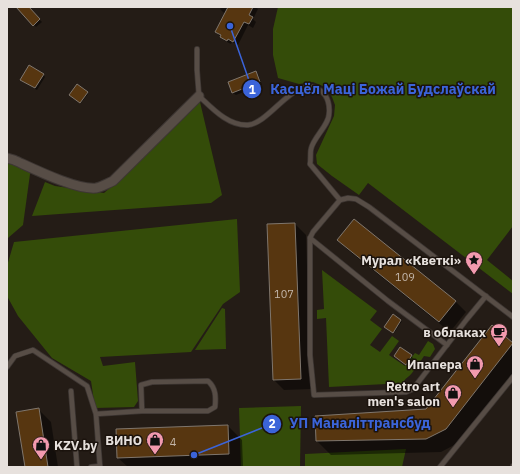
<svg xmlns="http://www.w3.org/2000/svg" width="520" height="474" viewBox="0 0 520 474" font-family="'IBM Plex Sans',sans-serif">
	<rect width="100%" height="100%" fill="#241c16"/>
	<g fill="#344c09">
		<polygon points="278,7 513,7 513,226 487,260 513,281 513,294 368,183 359,195 332,176 317,164 316,155 334,116 335,105 332,97 325,87 313,82 299,84 278,78 273,55 273,29"/>
		<polygon points="200,102 222,195 211,203 32,216 45,182 55,186 104,193 125,175 184,104"/>
		<polygon points="7,160 31,167 23,225 8,238 7,238"/>
		<polygon points="237,219 240,292 223,304 191,352 100,357 103,366 135,362 138,401 134,407 95,408 91,381 52,358 18,316 7,296 7,266 14,242"/>
		<path d="M322,270L377,311L370,320L382,329L370,345L380,352L392,336L399,341L389,355L405,366L415,353L419,355L428,341L433,344L435,349L430,357L424,356C420,362 416,368 412,373C408,378 403,379 402,386L392,387L387,383L386,384L329,387L326,318L317,319V310L324,309Z"/>
		<polygon points="222,308 225,309 226,349 195,350"/>
		<polygon points="301,406 300,467 241,467 239,408"/>
		<polygon points="406,449 402,467 305,467 305,454"/>
	</g>
	<g fill="#0007">
		<polygon points="22,7 27,7 42,22 36,27 20,9"/>
		<polygon points="221,7 255,7 258,9 253,19 256,22 253,28 248,25 238,45 232,42 231,44 225,41 216,32 225,14 220,9"/>
		<polygon points="256,72 258,74 262,85 236,95 233,93 229,82"/>
		<polygon points="43,74 45,77 37,90 24,82"/>
		<polygon points="77,86 88,94 81,103 70,95"/>
		<polygon points="354,220 456,302 466,312 450,332 348,250 338,240"/>
		<polygon points="295,224 306,235 311,389 284,390 274,380"/>
		<polygon points="401,320 402,321 394,333 386,328"/>
		<polygon points="492,327 513,343 513,375 460,442 441,452 331,455 317,441 427,410"/>
		<polygon points="395,356 411,356 414,359 408,366"/>
		<polygon points="38,409 51,422 58,467 26,467"/>
		<polygon points="228,426 242,440 243,467 128,467 118,458"/>
	</g>
	<g fill="#573610" stroke="#7f766d">
		<polygon points="16,7 29,7 40,19 33,26"/>
		<polygon points="228,7 253,7 249,15 253,17 249,24 244,22 233,42 228,39 227,41 220,37 221,35 215,32"/>
		<polygon points="29,65 44,74 35,88 20,80"/>
		<polygon points="256,71 260,82 232,93 228,82"/>
		<polygon points="77,84 88,92 80,103 69,95"/>
		<polygon points="354,219 456,301 439,322 337,240"/>
		<polygon points="295,223 301,379 273,380 267,224"/>
		<polygon points="393,314 401,320 393,333 384,327"/>
		<polygon points="492,325 513,343 446,429 426,439 316,441 315,416 426,409"/>
		<polygon points="400,347 412,355 406,365 394,356"/>
		<polygon points="39,408 48,467 25,467 16,412"/>
		<polygon points="228,425 229,454 117,458 116,429"/>
	</g>
	<g fill="none" stroke-linecap="round" stroke-linejoin="round">
		<g stroke="#3d3633" stroke-width="6">
			<g id="service">
				<path d="M197,49V70L199,96C212,108 228,126 248,125C271,123 296,72 321,91C328,96 330,106 329,114C329,125 313,138 311,149C310,153 311,159 310,164L340,200"/>
				<polyline points="310,238 310,355 314,395 406,392 413,389 467,319 486,296"/>
				<polyline points="447,345 388,301 310,238 313,232 340,200 348,198 356,199 369,207 513,317"/>
				<polyline points="7,367 15,356 33,350 87,386 96,414 100,467"/>
				<polyline points="71,391 77,467"/>
				<path d="M96,414L142,411L141,385L152,382L208,381C216,388 216,397 215,407L208,411H142"/>
				<polyline points="91,467 100,466"/>
				<polyline points="440,467 513,377"/>
				<polyline points="513,467 513,466"/>
			</g>
		</g>
		<g stroke="#3d3633" stroke-width="11">
			<path id="minor" d="M7,158L14,160C34,169 76,190 96,188C102,187 108,183 113,181L199,96"/>
		</g>
		<use href="#service" stroke="#574d46" stroke-width="4.5"/>
		<use href="#minor" stroke="#574d46" stroke-width="9"/>
	</g>
	<defs>
		<g id="sight-pin" transform="scale(0.9)"><path d="M0 17L-7.5 6A9.5 9.5 0 1 1 7.5 6Z" fill="#f29aaf" stroke="#1b130d"/><path d="M0-6L1.8-2.2L6-1.7L2.9 1.2L3.7 5.4L0 3.3L-3.7 5.4L-2.9 1.2L-6-1.7L-1.8-2.2Z" fill="#111"/></g>
		<g id="cafe-pin" transform="scale(0.9)"><path d="M0 17L-7.5 6A9.5 9.5 0 1 1 7.5 6Z" fill="#f29aaf" stroke="#1b130d"/><path d="M-5.5-4.5H6V0H3Q3 3.5 0 3.5H-2.5Q-5.5 3.5-5.5 0ZM3-3.2v2h1.7v-2ZM-6 4.5H4V6H-6Z" fill="#111"/></g>
		<g id="shop-pin" transform="scale(0.9)"><path d="M0 17L-7.5 6A9.5 9.5 0 1 1 7.5 6Z" fill="#f29aaf" stroke="#1b130d"/><path d="M-5-2.5h2.3a2.7 3.5 0 0 1 5.4 0H5L5.5 6h-11ZM-1.5-2.5h3a1.5 2.3 0 0 0-3 0Z" fill="#111"/></g>
	</defs>
	<g fill-rule="evenodd">
		<use href="#sight-pin" x="474" y="260"/>
		<use href="#cafe-pin" x="499" y="332"/>
		<use href="#shop-pin" x="475" y="364"/>
		<use href="#shop-pin" x="453" y="393"/>
		<use href="#shop-pin" x="155" y="440"/>
		<use href="#shop-pin" x="41" y="445"/>
	</g>
	<g text-anchor="middle" stroke-width="3" stroke-linejoin="round" paint-order="stroke">
		<g font-size="11" fill="#c3b6aa">
			<text x="405" y="281">109</text>
			<text x="284" y="298">107</text>
			<text x="173" y="446">4</text>
		</g>
		<g font-size="13" font-weight="bold" fill="#e7e1dd" stroke="#1b130d" text-anchor="end">
			<text x="461" y="265">Мурал «Кветкі»</text>
			<text x="486" y="337">в облаках</text>
			<text x="462" y="369">Ипапера</text>
			<text x="440" y="391">Retro art<tspan x="440" dy="15">men's salon</tspan></text>
			<text x="142" y="445">ВИНО</text>
			<text x="54" y="450" text-anchor="start">KZV.by</text>
		</g>
	</g>
	<path fill="none" stroke="#3b64d9" stroke-width="1.5" d="M230 26L252 89M194 455L272 424"/>
	<g fill="#3b64d9" stroke="#1b130d" stroke-width="1.5">
		<circle cx="230" cy="26" r="4"/>
		<circle cx="194" cy="455" r="4"/>
		<circle cx="252" cy="89" r="10"/>
		<circle cx="272" cy="424" r="10"/>
	</g>
	<g font-size="12" text-anchor="middle" font-weight="bold" fill="#fff">
		<text x="252" y="94">1</text>
		<text x="272" y="428">2</text>
	</g>
	<g font-size="14" text-anchor="middle" font-weight="bold" fill="#3b64d9" stroke="#1b130d" stroke-width="3" stroke-linejoin="round" paint-order="stroke">
		<text x="383" y="94">Касцёл Маці Божай Будслаўскай</text>
		<text x="360" y="428">УП Маналіттрансбуд</text>
	</g>
	<rect width="520" height="474" fill="none" stroke="#e7e1dd" stroke-width="16"/>
</svg>
